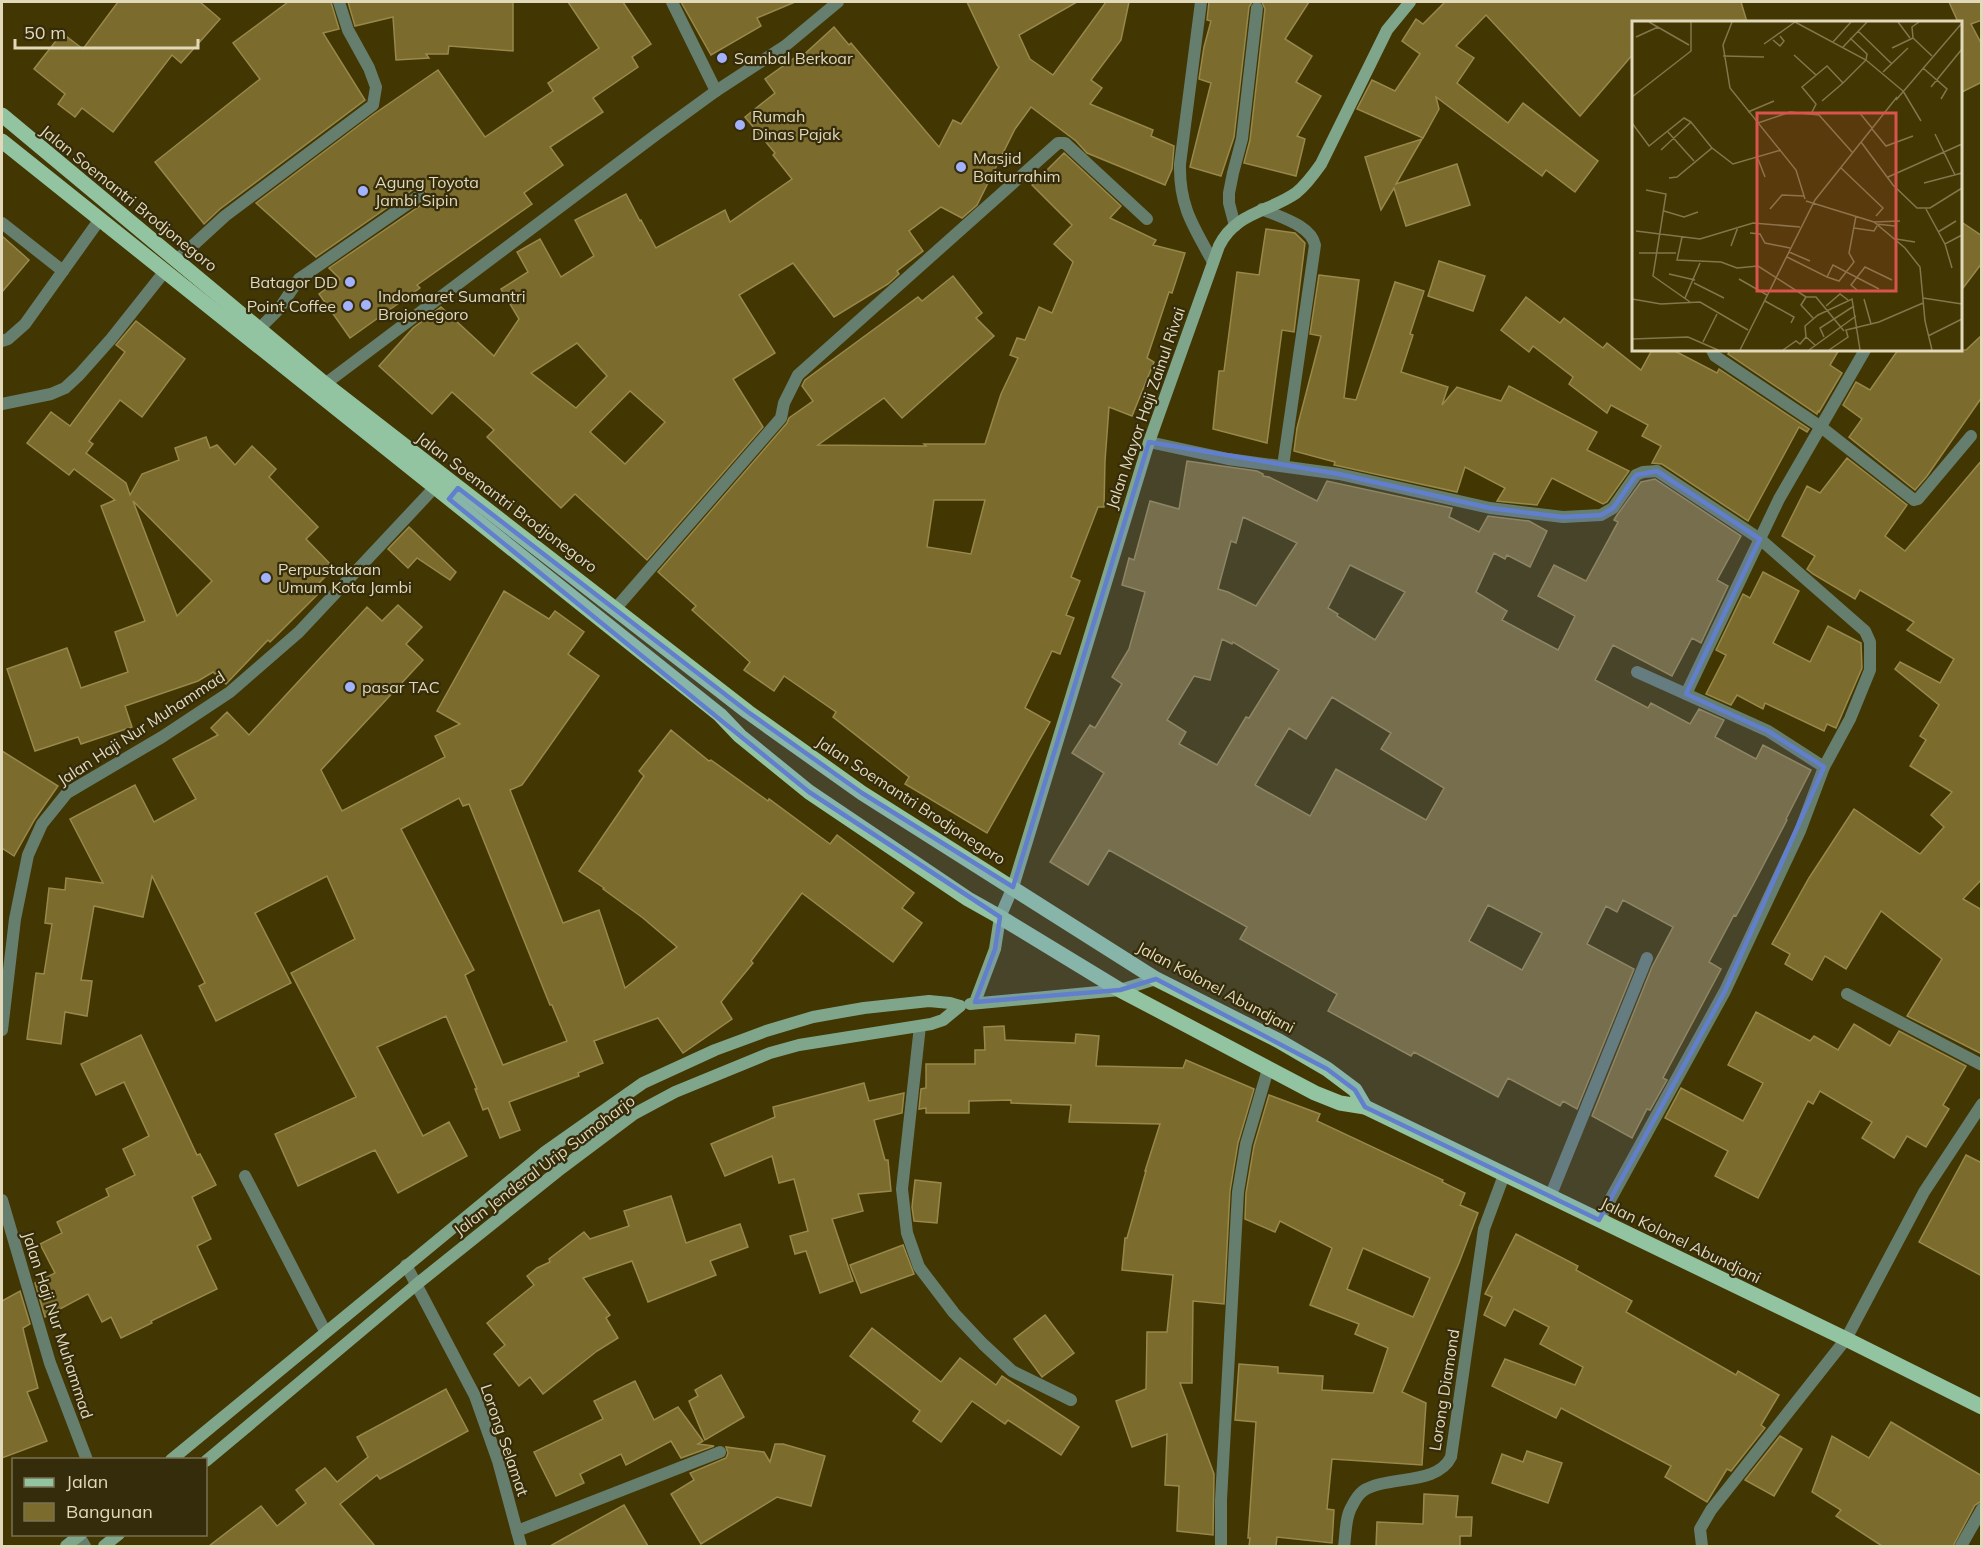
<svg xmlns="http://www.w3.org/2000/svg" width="1983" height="1548" viewBox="0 0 1983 1548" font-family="Mulish,sans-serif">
	<rect width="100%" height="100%" fill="#423602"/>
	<g fill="#7b6b2d" stroke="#98884a" stroke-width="1.5" fill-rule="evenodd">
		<polygon points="118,2 200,2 220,19 181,63 172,55 113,132 82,108 75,117 58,104 65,94 34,69 62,33 83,49"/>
		<polygon points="288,2 331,2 339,29 323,33 365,100 220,209 204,224 155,162 260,79 233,43"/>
		<polygon points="348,2 513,2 513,51 449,46 448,54 426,54 429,58 396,60 393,17 355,26"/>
		<polygon points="568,2 623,2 651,44 632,57 638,67 593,98 603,112 550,147 563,165 524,193 532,204 417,285 420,288 350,338 319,294 340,279 329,268 424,203 427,199 426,192 422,188 414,189 316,257 256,203 374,114 438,70 485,137 553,91 548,83 599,48"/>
		<polygon points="681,2 795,2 757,18 761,26 711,55"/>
		<path d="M967,2H1077L1019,35L1030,59L1053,75L1106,2H1129L1121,40L1091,80L1102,88L1090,104L1153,130L1151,136L1174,146L1172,169L1165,185L1087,153L1076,141L1031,107L1015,129L977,205L962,218L941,207L909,231L923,251L897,271L899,274L888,284L834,317L793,263L739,295L775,353L733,379L763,427L647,560L575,494L561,508L487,437L494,430L452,392L432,414L379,366L413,328L441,307L494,356L519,319L501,289L528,272L517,252L540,239L561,277L594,256L575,220L626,194L640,221L641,220L656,248L725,210L730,222L792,179L773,155L775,153L745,117L775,93L765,79L797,56L799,59L834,27L849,45L851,43L939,147L953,120L961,124L999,67L997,65ZM577,343L607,376L576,408L531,373ZM630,391L665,422L625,464L590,432Z"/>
		<polygon points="1209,2 1252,2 1249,7 1234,137 1221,176 1190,167 1211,83 1199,79 1204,47 1211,21 1207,20"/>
		<polygon points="1262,2 1309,2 1285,39 1312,56 1296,82 1321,96 1297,136 1305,139 1296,176 1244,163 1250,140 1265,9"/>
		<polygon points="1445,2 1741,2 1747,22 1634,22 1634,53 1580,116 1486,15 1456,46 1474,58 1457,83 1508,123 1523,103 1598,161 1575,192 1546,170 1542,176 1436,97 1439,109 1423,138 1357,109 1372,80 1395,91 1420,54 1402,41 1416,19 1423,24"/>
		<polygon points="1949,2 1982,2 1982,20 1971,24 1982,45 1982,82 1960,93 1960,22 1958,22"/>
		<polygon points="1422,139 1396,184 1457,164 1470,205 1406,226 1394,188 1381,210 1365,157"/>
		<path d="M1064,153L1121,206L1110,218L1156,240L1153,245L1185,253L1172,293L1169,292L1147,358L1154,362L1132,416L1109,407L1105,461L1104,507H1098L1071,577L1080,581L1066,615L1074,618L1060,654L1052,651L1025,708L1050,722L987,833L905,784L909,777L833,717L836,712L784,676L774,691L744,670L750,662L692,610L696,606L658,572L787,423L789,418L813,401L802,386L805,380L918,297L922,301L953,276L982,313L976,318L994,336L902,418L884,398L818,445L926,446L924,444H985L1001,394L1018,358L1010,355L1017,338L1025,340L1039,307L1052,313L1073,262L1054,244L1072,225L1032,185ZM934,500H985L971,554L927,547Z"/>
		<polygon points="1960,221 1982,236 1982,263 1960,292"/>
		<polygon points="1266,229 1295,233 1305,243 1294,332 1282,330 1267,443 1213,429 1219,371 1224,371 1237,272 1259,275"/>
		<polygon points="2,236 29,260 2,292"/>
		<polygon points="1439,261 1485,276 1473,311 1428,296"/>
		<polygon points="1319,275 1359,280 1344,398 1356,400 1395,282 1424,291 1410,334 1413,335 1401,372 1448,387 1442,405 1457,387 1501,401 1509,386 1597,432 1587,450 1629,471 1607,502 1603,504 1552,478 1537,505 1497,501 1505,488 1465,467 1457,492 1334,465 1335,462 1294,451 1297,428 1321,336 1310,334"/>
		<polygon points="1526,297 1560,323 1564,318 1603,348 1607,343 1641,370 1652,350 1673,350 1717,373 1719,369 1809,429 1807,432 1799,427 1748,521 1662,464 1652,463 1661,446 1642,436 1648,425 1611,405 1607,413 1569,384 1573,377 1533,346 1529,352 1501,330"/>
		<path d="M136,321L185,359L142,417L120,400L89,441L93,444L86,453L126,483L130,495L142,474L179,460L175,448L206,437L210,448L217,445L235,465L252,446L276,469L269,477L318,527L306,539L334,568L314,588L319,593L270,642L268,640L226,684L213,672L198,681L125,706L132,727L81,744L78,737L35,751L7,669L67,648L81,688L128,672L115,632L145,621L101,506L115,500L74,469L69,475L27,443L51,412L70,426L125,352L116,345ZM133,501L212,581L177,616Z"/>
		<polygon points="1982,335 1982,397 1927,476 1915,490 1849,437 1862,419 1843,405 1856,382 1870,390 1898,350 1966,350"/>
		<polygon points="1730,350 1839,350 1830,365 1842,373 1819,412 1818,411 1817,414 1728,354"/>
		<polygon points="1847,458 1907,505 1885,536 1905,551 1982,460 1982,879 1963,899 1982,910 1982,1054 1907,1016 1942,959 1881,911 1846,969 1825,956 1812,980 1785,964 1790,954 1772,944 1809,878 1854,809 1920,854 1944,827 1931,815 1952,792 1910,766 1926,740 1920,736 1939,705 1895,669 1900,662 1940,683 1954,659 1907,630 1914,622 1860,590 1855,599 1813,574 1807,569 1815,556 1782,536 1807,486 1820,493"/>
		<path d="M1187,461L1257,471L1263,474V476L1269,477L1317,501L1327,481L1452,508L1449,517L1479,532L1488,516L1529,521L1547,531L1530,567L1507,555L1505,559L1494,553L1476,592L1507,611L1502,620L1558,650L1575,616L1538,596L1554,565L1586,581L1618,522L1614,520L1617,515L1641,482L1655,479L1741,536L1717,580L1728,586L1701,643L1692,638L1672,676L1613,645L1595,680L1648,708L1651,703L1690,724L1699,709L1724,720L1715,737L1756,759L1763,745L1811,770L1786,819L1787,820L1754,883L1736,916L1734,915L1709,962L1721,969L1663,1078L1667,1080L1650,1110L1647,1109L1632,1138L1592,1116L1652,967L1673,927L1623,900L1617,912L1606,906L1587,944L1634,969L1577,1109L1563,1101L1560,1106L1508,1078L1498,1097L1414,1052L1411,1056L1328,1011L1337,994L1240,939L1247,927L1109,850L1088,885L1050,862L1104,773L1072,753L1090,725L1095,728L1122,684L1112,677L1129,649L1145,592L1122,585L1129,558L1134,560L1150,501L1179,509ZM1243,517L1297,543L1256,606L1228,592L1218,589L1231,541L1236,543ZM1350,565L1405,592L1375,640L1337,616L1338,614L1328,608ZM1222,639L1232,644L1233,642L1279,670L1249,718L1246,717L1217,765L1179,744L1186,732L1167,720L1194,676L1210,680ZM1332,697L1391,733L1381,749L1444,788L1426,820L1336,769L1310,816L1255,785L1289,728L1306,739ZM1488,905L1542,933L1522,970L1469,941Z"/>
		<polygon points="409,527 456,572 450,580 417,558 408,568 388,549"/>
		<polygon points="1763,572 1799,591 1773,643 1810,662 1828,626 1861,643 1862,668 1836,728 1827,724 1824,731 1765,703 1763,709 1737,695 1731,705 1706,694 1726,655 1716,650 1743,594 1750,598"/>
		<path d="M504,591L549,619L555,611L584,632L568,654L599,676L522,785L510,790L563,923L599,910L625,988L677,947L643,918L603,889L604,888L579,871L644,776L639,771L671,730L709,761L711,760L768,801L769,799L830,844L837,835L914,893L902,908L922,923L893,962L802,893L751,961L753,963L721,1002L732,1019L683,1053L658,1018L594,1041L603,1063L578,1073L579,1076L509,1102L520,1130L500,1138L488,1108L483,1110L475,1089H477L446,1016L377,1047L423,1136L449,1122L467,1156L398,1193L375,1150L298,1186L275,1134L356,1097L291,973L355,939L327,876L255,913L291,983L216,1021L199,986L205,983L152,876L143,917L94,906L81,980L92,981L87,1016L65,1012L61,1044L27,1039L36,973L44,974L52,924L45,923L49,888L65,890L66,878L103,883L70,819L135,785L154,822L196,799L173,759L218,735L211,728L227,712L249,735L367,607L382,621L398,605L422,627L406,644L423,660L321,770L342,811L445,757L435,736L460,724L437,711ZM459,798L463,806L469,804L550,1005H552L567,1041L503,1065L465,975L474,970L401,829Z"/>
		<polygon points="2,751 58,786 35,819 14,856 2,848"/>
		<polygon points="1756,1012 1810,1041 1814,1036 1838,1050 1854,1024 1890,1046 1899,1031 1966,1066 1943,1105 1949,1109 1926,1147 1907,1136 1894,1158 1862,1138 1872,1122 1820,1091 1813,1104 1808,1101 1758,1198 1715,1176 1728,1151 1665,1118 1681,1088 1743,1121 1763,1083 1728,1065"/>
		<polygon points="1004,1026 1005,1040 1075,1043 1076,1034 1099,1036 1096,1066 1183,1068 1186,1060 1254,1089 1238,1143 1230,1191 1224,1304 1193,1301 1192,1383 1180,1383 1214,1474 1213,1535 1177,1531 1179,1486 1165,1485 1167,1434 1132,1447 1116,1401 1146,1389 1147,1332 1167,1332 1173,1275 1122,1270 1125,1238 1127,1238 1146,1171 1145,1171 1160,1124 1069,1122 1071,1105 1011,1103 1011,1100 969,1101 969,1113 926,1113 926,1108 919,1109 921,1089 926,1088 926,1064 975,1064 975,1050 985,1050 984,1027"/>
		<polygon points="141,1035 197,1155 200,1154 216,1185 192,1197 211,1239 197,1246 217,1289 151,1321 152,1323 121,1338 111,1317 102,1322 88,1294 45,1317 35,1283 55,1273 40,1244 62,1233 57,1222 109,1196 106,1189 135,1175 123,1149 149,1136 124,1082 96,1095 81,1064"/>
		<polygon points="864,1083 869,1101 904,1093 902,1113 874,1120 885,1160 888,1160 891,1191 858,1194 863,1211 832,1219 853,1281 820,1293 806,1251 795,1254 790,1236 808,1231 794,1179 779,1183 772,1156 725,1176 711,1144 775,1117 773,1107"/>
		<path d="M1269,1095L1320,1114L1317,1121L1443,1180L1442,1182L1465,1193L1460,1205L1478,1213L1459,1263L1402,1392L1426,1403L1422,1465L1332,1459L1327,1509L1334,1510L1332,1543L1277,1537L1276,1546H1249L1250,1538H1248L1256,1422L1235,1420L1239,1364L1278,1367V1373L1323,1376L1322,1390L1373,1393L1388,1348L1355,1334L1359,1324L1310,1305L1332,1248L1280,1221L1275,1232L1245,1219L1246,1193L1254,1146ZM1363,1248L1430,1278L1413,1317L1347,1289Z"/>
		<polygon points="1966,1155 1982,1163 1982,1276 1919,1242"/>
		<polygon points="915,1180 941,1183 937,1223 914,1221 912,1207"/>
		<polygon points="671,1196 686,1243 740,1224 748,1247 710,1261 716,1275 648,1302 632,1261 583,1278 610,1315 606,1318 618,1338 597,1351 543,1394 530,1377 519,1386 494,1354 505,1345 487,1323 534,1285 527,1276 537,1268 550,1262 549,1259 584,1232 590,1239 629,1226 624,1211"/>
		<polygon points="1516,1234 1578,1266 1576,1270 1632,1301 1626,1312 1736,1375 1738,1371 1779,1395 1761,1425 1765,1428 1731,1471 1727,1469 1707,1502 1665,1477 1671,1466 1561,1408 1556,1418 1492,1386 1505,1359 1575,1385 1583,1367 1540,1344 1549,1327 1514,1309 1505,1326 1484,1315 1492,1297 1485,1294"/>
		<polygon points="903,1245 914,1274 861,1293 850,1265"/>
		<polygon points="20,1291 30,1324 23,1328 24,1333 38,1388 27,1392 47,1441 2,1458 2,1301"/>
		<polygon points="1045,1315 1074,1353 1042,1377 1014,1339"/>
		<polygon points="872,1328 941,1382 960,1358 996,1385 1002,1376 1079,1427 1061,1455 1008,1420 1005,1424 972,1401 941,1442 913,1421 920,1411 850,1356"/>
		<polygon points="721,1375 744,1417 705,1440 689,1401 698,1396 695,1390"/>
		<polygon points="635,1381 654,1420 678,1407 703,1441 698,1444 714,1446 681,1458 671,1441 626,1465 621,1454 580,1474 584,1483 556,1496 534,1452 603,1419 594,1401"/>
		<polygon points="446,1389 468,1431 380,1479 377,1475 340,1504 375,1546 209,1546 261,1506 277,1526 306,1503 296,1490 325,1468 337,1482 368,1457 357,1437"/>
		<polygon points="1891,1422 1982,1476 1982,1501 1975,1505 1953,1546 1882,1546 1836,1516 1841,1510 1812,1492 1832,1436 1869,1458"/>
		<polygon points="1780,1436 1802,1449 1774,1496 1745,1480"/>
		<polygon points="775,1444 783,1444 825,1456 811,1506 777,1497 701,1544 671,1494 694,1480 690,1473 726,1458 728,1453 726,1447 764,1452 770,1462"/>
		<polygon points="1527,1451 1562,1463 1548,1503 1492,1483 1502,1454 1523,1462"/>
		<polygon points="1424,1494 1458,1496 1456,1517 1472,1517 1471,1536 1460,1536 1460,1546 1376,1546 1377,1522 1423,1524"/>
		<polygon points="624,1505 648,1546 550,1546"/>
	</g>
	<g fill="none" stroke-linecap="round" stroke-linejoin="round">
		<g stroke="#667e6d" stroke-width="12">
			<polyline points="2,223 63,271"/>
			<polyline points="259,329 279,309 299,279 419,196"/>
			<polyline points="2,341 8,339 25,324 100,219"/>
			<polyline points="1847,994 1982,1065"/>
			<polyline points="79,1536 85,1546"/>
		</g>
		<g stroke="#667e6d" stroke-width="12">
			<polyline points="672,2 716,91"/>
			<path d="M1201,2L1180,164C1179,206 1193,226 1213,262"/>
			<path d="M1262,209C1279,217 1311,225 1315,245L1283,466"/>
			<polyline points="1235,226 1229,203 1229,193 1233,173 1242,139 1257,8"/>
			<polyline points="177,260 225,216 373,105 376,87 369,68 348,30 339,2"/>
			<polyline points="1712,350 1715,356 1821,427 1914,500 1918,499 1971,436"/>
			<polyline points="325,384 657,134 716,91 785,46 838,2"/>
			<polyline points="2,404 51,394 65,388 79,375 111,339 165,271"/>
			<polyline points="1149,442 1228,459 1339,474 1490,508 1563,517 1601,515 1613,508 1636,475 1643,472 1657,471 1760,539 1865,631 1870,642 1870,670 1850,719 1824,767"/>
			<polyline points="616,608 781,418 784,403 798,375 1058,143 1065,143 1147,219"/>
			<polyline points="1637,672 1686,694"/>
			<polyline points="920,1026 902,1189 907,1233 919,1267 954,1313 983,1344 1012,1371 1071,1400"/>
			<polyline points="2,1030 15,919 28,855 42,824 67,793 162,737 230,692 299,632 435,487"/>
			<polyline points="245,1176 325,1331"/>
			<polyline points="1550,1197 1647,958"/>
			<polyline points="2,1200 50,1363 87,1460"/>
			<polyline points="1599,1220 1725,991 1800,831 1824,767 1768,731 1686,694 1779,499 1865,350"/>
			<polyline points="406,1265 475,1396 498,1461 521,1546"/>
			<polyline points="517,1531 720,1452"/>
			<polyline points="1221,1546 1221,1500 1238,1192 1246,1144 1268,1069"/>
			<path d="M1344,1546C1346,1534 1345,1517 1352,1506C1354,1502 1359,1494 1363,1491C1387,1475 1437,1486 1451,1457L1484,1229L1504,1175"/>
			<polyline points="1702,1546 1700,1529 1711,1510 1846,1339 1924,1192 1982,1104"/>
			<polyline points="1961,1546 1982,1509"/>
		</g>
		<g stroke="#7fa68b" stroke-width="12">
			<path d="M975,1002L995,949L1000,917L1013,887L1149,442L1219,246C1236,212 1269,212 1296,193C1306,185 1314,174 1321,164L1387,30L1410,2"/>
			<polyline points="970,1004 1120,990 1156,979"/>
			<polyline points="171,1460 545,1152 643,1083 715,1050 766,1031 813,1017 864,1008 929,1001 950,1003 960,1006"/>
			<polyline points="206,1461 417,1284 558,1171 634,1114 675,1092 770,1053 799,1045 931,1024 943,1020 960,1006"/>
			<polyline points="66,1546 81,1534"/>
			<polyline points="104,1546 119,1534"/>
		</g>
		<g stroke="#92c4a2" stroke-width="15">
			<polyline points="2,115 325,384 748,712 862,793 1156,979 1279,1041 1327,1069 1355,1090 1365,1107"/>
			<polyline points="2,141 720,715 740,736 809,792 968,899 1000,917 1120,990 1315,1093 1340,1103 1365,1107 1846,1339 1982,1407"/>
		</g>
	</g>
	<path fill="#627fce" fill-opacity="0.2" stroke="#627fce" stroke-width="4.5" stroke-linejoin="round" d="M1149,442L1339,474L1490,508L1563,517L1601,515L1613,508L1636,475L1657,471L1760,539L1686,694L1768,731L1824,767L1725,991L1599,1220L1365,1107L1355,1090L1327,1069L1156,979L1120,990L975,1002L995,949L1000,917L809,792L449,499L458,488L748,712L862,793L1013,887Z"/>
	<g fill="#a3b2fd" stroke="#352c0b" stroke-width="2">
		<circle cx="722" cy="58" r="6"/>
		<circle cx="740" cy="125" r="6"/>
		<circle cx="961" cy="167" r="6"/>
		<circle cx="363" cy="191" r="6"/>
		<circle cx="350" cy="282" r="6"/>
		<circle cx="366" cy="305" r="6"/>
		<circle cx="348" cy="306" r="6"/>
		<circle cx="266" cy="578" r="6"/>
		<circle cx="350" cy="687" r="6"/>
	</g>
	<g text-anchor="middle" stroke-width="4.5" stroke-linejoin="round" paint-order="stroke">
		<g font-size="16" fill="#e1d9ba" stroke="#352c0b" text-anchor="start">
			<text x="734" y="64">Sambal Berkoar</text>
			<text x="752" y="122">Rumah<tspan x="752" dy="18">Dinas Pajak</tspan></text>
			<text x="973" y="164">Masjid<tspan x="973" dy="18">Baiturrahim</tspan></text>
			<text x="375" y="188">Agung Toyota<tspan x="375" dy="18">Jambi Sipin</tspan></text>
			<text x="338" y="288" text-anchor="end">Batagor DD</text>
			<text x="378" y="302">Indomaret Sumantri<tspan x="378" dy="18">Brojonegoro</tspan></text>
			<text x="336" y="312" text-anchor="end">Point Coffee</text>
			<text x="278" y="575">Perpustakaan<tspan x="278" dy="18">Umum Kota Jambi</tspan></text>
			<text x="362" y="693">pasar TAC</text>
		</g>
		<g font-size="16" fill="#e1d9ba" stroke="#352c0b">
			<text transform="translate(129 198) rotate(39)" y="6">Jalan Soemantri Brodjonegoro</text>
			<text transform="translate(1145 408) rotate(-71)" y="6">Jalan Mayor Haji Zainul Rivai</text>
			<text transform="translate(507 502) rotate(37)" y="6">Jalan Soemantri Brodjonegoro</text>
			<text transform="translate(141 728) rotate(-33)" y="6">Jalan Haji Nur Muhammad</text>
			<text transform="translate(911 800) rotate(33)" y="6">Jalan Soemantri Brodjonegoro</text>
			<text transform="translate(1216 987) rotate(28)" y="6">Jalan Kolonel Abundjani</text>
			<text transform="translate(544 1165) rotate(-37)" y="6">Jalan Jenderal Urip Sumoharjo</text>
			<text transform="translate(1681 1240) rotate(26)" y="6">Jalan Kolonel Abundjani</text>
			<text transform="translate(58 1325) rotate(72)" y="6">Jalan Haji Nur Muhammad</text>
			<text transform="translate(1444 1390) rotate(-81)" y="6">Lorong Diamond</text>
			<text transform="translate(505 1440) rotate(71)" y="6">Lorong Selamat</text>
		</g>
	</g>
	<g transform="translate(1632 21)">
		<rect width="330" height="330" fill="#423602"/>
		<path fill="none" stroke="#82774c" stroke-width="1.5" d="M17,1L57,24M100,1L91,24L98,67L164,149L173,178M163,1L234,39L271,70M266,1L278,17M287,1L280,6L281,17L300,35M226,10L260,43M4,16L26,6M141,19L148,25L152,20L148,15M201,21L219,1M132,23L163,1M211,26L235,1M260,27L281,17M162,34L184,54M91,35L132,36M291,47L315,68L309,78M251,51L276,27M299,66L330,28M271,70L289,100M0,76L59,30V1M264,79L330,2M190,80L211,62M116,91L142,80M227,91L240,107M179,93L184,83L170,66L195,45L211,62L234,39L235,33L218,17M0,102L17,125L52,97L59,101M126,102L158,91L187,94L220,131M240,108L254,125L281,115M36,111L62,140M303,113L323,154M229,121L261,164L285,187H298L330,167M29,129L59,101L80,127M126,138L133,156M209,147L251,187L244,195M256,156L330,123M37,157L45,156L80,127L101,143L149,129M292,162L330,152M14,169L34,173L21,255L58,281M174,180L242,201L273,227L288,246L293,300L300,329M138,188L150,174L172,175M294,188L313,223L330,214M32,190L52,196L66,191M241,201L268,200M244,203L263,205M222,207L242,210L245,205M4,210L68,218L121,202L168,206M306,211L324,200M118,212L128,213L133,222L158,227M50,216L45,239L89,241L105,247L126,245L174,276H184L212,310M264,218L283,221M313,223L320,247M99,225L106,206M157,231L178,240M7,232H44M155,236L195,256L201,244L247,268M37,253L63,259M195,256L207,260L222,241L217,232L224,195M107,258L135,274M62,262L92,277M225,269L219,264L233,246L260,259M174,276L169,284L181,297M53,277L68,242M291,277L330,283M0,278L29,283L68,281L116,309M232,278L239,303M133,280L162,296L159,302M194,285L208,273L216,279M296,315L330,298M192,316L188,307L222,285M0,318L56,316L86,329M71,321L85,293M183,324L174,316L173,305L186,294L220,278L228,329M108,329L183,179L265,76M151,329L164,320L168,323L174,316M177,329L224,295M197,329L216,316L214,309L247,301L291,282"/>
		<path fill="#d9544c" fill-opacity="0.15" stroke="#d9544c" stroke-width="3" d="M125,92H264V270H125Z"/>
		<rect width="330" height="330" fill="none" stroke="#e1d9ba" stroke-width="3"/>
	</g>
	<rect width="1983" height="1548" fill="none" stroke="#e1d9ba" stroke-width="6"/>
	<rect x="12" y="1458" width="195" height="78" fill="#352c0b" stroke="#7a7151" stroke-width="1.5"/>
	<rect x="24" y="1478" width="30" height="9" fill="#92c4a2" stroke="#7a7151" stroke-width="1.5"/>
	<text x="66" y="1488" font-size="18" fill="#e1d9ba">Jalan</text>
	<rect x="24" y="1503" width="30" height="18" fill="#7b6b2d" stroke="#7a7151" stroke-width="1.5"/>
	<text x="66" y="1518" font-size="18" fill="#e1d9ba">Bangunan</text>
	<path d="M15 39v9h183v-9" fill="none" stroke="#e1d9ba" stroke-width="3"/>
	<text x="24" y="39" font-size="18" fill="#e1d9ba" stroke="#352c0b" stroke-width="4.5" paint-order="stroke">50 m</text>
</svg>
